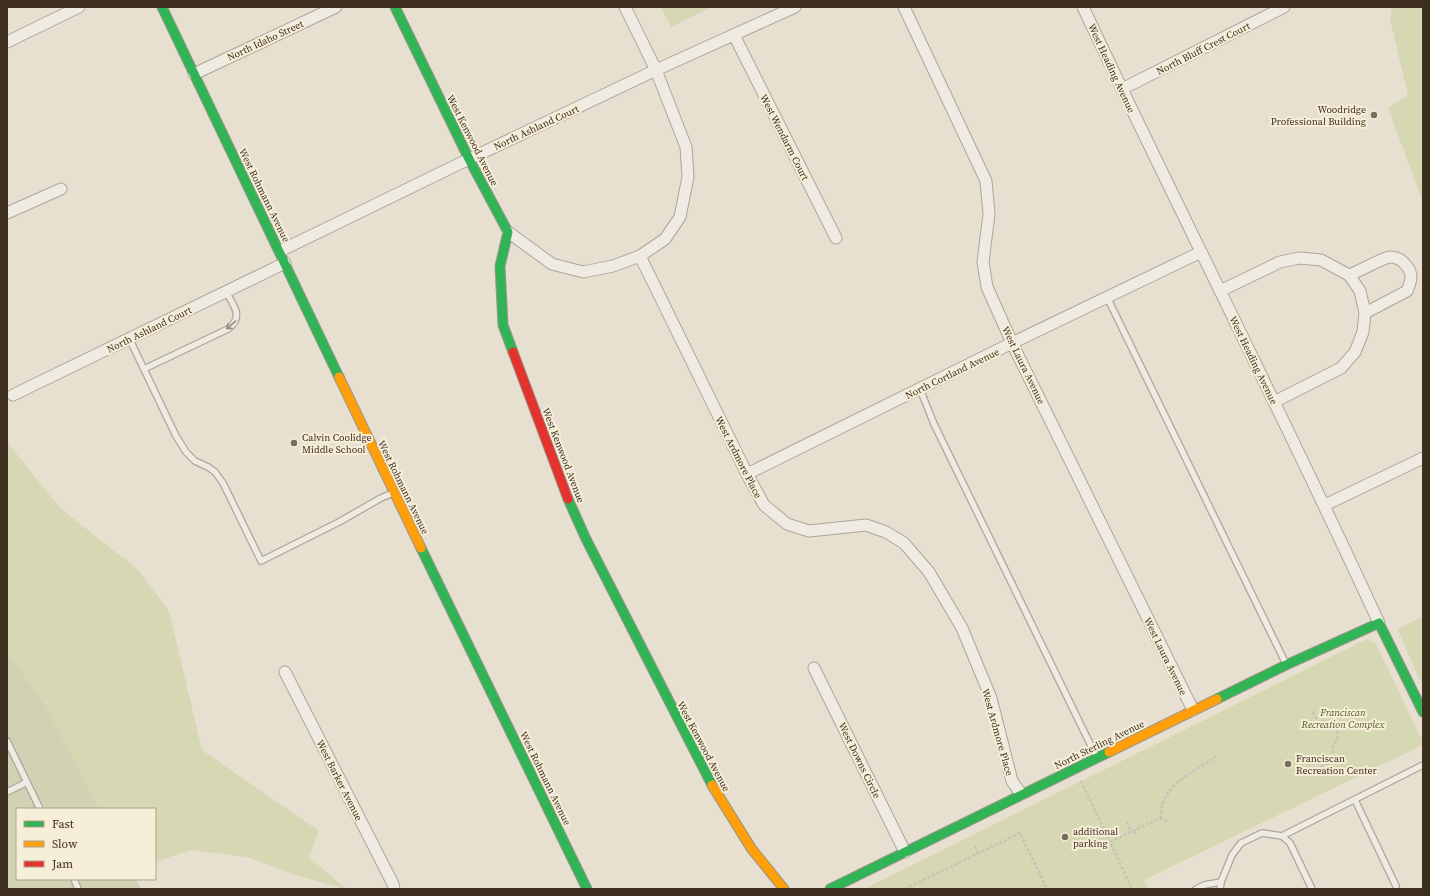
<svg xmlns="http://www.w3.org/2000/svg" width="1430" height="896" viewBox="0 0 1430 896" font-family="'Source Serif 4',serif">
	<rect width="100%" height="100%" fill="#e7e0d1"/>
	<g fill="#d6d7b3">
		<polygon points="661,7 712,7 671,27"/>
		<polygon points="1392,7 1423,7 1423,202 1388,108 1408,95 1390,19"/>
		<polygon points="7,442 60,508 137,569 169,611 202,750 319,831 309,857 346,889 298,876 247,857 191,850 155,862 155,809 99,809 45,705 7,651"/>
		<polygon points="1423,616 1423,688 1398,629"/>
		<polygon points="1367,639 1376,644 1423,742 1423,745 1144,880 1148,889 864,889"/>
	</g>
	<polygon fill="#d1d1b3" points="7,651 45,705 99,809 17,809 17,879 136,879 141,889 7,889"/>
	<g fill="none" stroke-linecap="round" stroke-linejoin="round">
		<g stroke="#ada599" stroke-width="8">
			<g id="lane">
				<polyline points="1107,297 1286,664"/>
				<polyline points="129,338 176,436 186,452 195,461 208,467 215,472 223,483 261,561 339,522 381,498 393,493"/>
				<path d="M144,369L228,329C244,317 234,306 226,292"/>
				<polyline points="920,389 934,424 1096,756"/>
				<polyline points="7,741 40,809"/>
				<polyline points="7,792 27,782"/>
				<polyline points="1355,800 1396,886"/>
				<polyline points="1282,836 1423,765"/>
				<polyline points="74,879 78,889"/>
				<polyline points="1196,889 1204,885 1221,882"/>
				<polyline points="1220,889 1221,882 1232,855 1241,843 1262,833 1282,836 1290,843 1312,889"/>
			</g>
		</g>
		<g stroke="#ada599" stroke-width="13">
			<g id="street">
				<polyline points="904,7 986,181 989,214 983,262 987,287 1012,343 1193,710"/>
				<path d="M1083,7C1180,213 1284,416 1379,623"/>
				<polyline points="734,35 836,238"/>
				<polyline points="7,42 79,7"/>
				<polyline points="194,74 336,7"/>
				<polyline points="1122,89 1284,7"/>
				<polyline points="7,213 61,189"/>
				<polyline points="508,232 552,264 583,272 613,266 640,256 665,239 680,217 688,177 686,147 656,70 625,7"/>
				<polyline points="280,251 469,159 656,70 795,7"/>
				<polyline points="640,256 747,474 764,505 787,524 809,531 866,525 886,532 904,543 929,572 962,628 991,698 1012,781 1021,794"/>
				<path d="M1349,275C1358,272 1382,258 1390,257C1396,257 1402,260 1406,265C1414,275 1411,281 1407,291L1365,313"/>
				<polyline points="1220,291 1280,262 1299,258 1321,260 1349,275 1360,291 1365,313 1363,332 1355,352 1341,368 1274,402"/>
				<polyline points="13,395 285,263"/>
				<polyline points="747,474 1012,343 1201,252"/>
				<polyline points="1325,505 1423,458"/>
				<polyline points="814,668 905,852"/>
				<polyline points="285,672 393,884 394,889"/>
			</g>
		</g>
		<g stroke="#9c958a" stroke-width="11">
			<g id="fast">
				<polyline points="162,7 339,377"/>
				<polyline points="395,7 469,159 508,232 500,266 503,325 513,352"/>
				<polyline points="568,499 586,539 712,785"/>
				<polyline points="421,548 587,889"/>
				<polyline points="1217,699 1286,665 1379,623 1423,712"/>
				<polyline points="830,889 1109,752"/>
			</g>
		</g>
		<g stroke="#9c958a" stroke-width="11">
			<g id="slow">
				<polyline points="339,377 421,548"/>
				<polyline points="1109,752 1217,699"/>
				<polyline points="712,785 751,848 784,889"/>
			</g>
		</g>
		<g stroke="#9c958a" stroke-width="11">
			<polyline id="jam" points="513,352 568,499"/>
		</g>
		<g stroke="#c8c2b9" stroke-width="2.5" stroke-dasharray="3 2" stroke-linecap="butt">
			<path d="M1313,712L1318,722C1327,718 1338,725 1338,736C1337,740 1335,743 1333,747C1332,751 1334,756 1332,760C1329,764 1322,766 1318,768"/>
			<polyline points="1081,781 1132,889"/>
			<polyline points="1160,818 1169,822"/>
			<polyline points="1127,822 1131,832"/>
			<polyline points="1134,831 1136,835"/>
			<path d="M1110,842L1160,818C1161,813 1162,807 1163,802C1171,781 1198,769 1216,757"/>
			<polyline points="975,846 978,853"/>
			<polyline points="905,889 1020,833 1047,889"/>
		</g>
		<use href="#lane" stroke="#efebe3" stroke-width="5.5"/>
		<use href="#street" stroke="#efebe3" stroke-width="11"/>
		<use href="#fast" stroke="#30b455" stroke-width="9"/>
		<use href="#slow" stroke="#ff9f0a" stroke-width="9"/>
		<use href="#jam" stroke="#e5322d" stroke-width="9"/>
	</g>
	<defs><path id="oneway-shaft" d="M-6 0H5M1.5-3L5.5 0L1.5 3" fill="none" stroke-width="1.6" stroke-linecap="round" stroke-linejoin="round"/></defs>
	<use stroke="#968c82" href="#oneway-shaft" transform="translate(231 325) rotate(139)"/>
	<g fill="#786c5e" stroke="#f7eed8" stroke-width="1.5">
		<circle cx="1374" cy="115" r="4"/>
		<circle cx="294" cy="443" r="4"/>
		<circle cx="1288" cy="764" r="4"/>
		<circle cx="1065" cy="837" r="4"/>
	</g>
	<g text-anchor="middle" stroke-width="4" stroke-linejoin="round" paint-order="stroke">
		<g font-size="10" fill="#3d2e20" stroke="#f7eed8">
			<text transform="translate(265 40) rotate(-25)" y="4">North Idaho Street</text>
			<text transform="translate(1203 48) rotate(-27)" y="4">North Bluff Crest Court</text>
			<text transform="translate(1112 68) rotate(65)" y="4">West Heading Avenue</text>
			<text transform="translate(536 127) rotate(-25)" y="4">North Ashland Court</text>
			<text transform="translate(785 137) rotate(63)" y="4">West Wendarm Court</text>
			<text transform="translate(473 140) rotate(63)" y="4">West Kenwood Avenue</text>
			<text transform="translate(265 195) rotate(64)" y="4">West Rohmann Avenue</text>
			<text transform="translate(149 329) rotate(-26)" y="4">North Ashland Court</text>
			<text transform="translate(1254 360) rotate(64)" y="4">West Heading Avenue</text>
			<text transform="translate(1024 365) rotate(64)" y="4">West Laura Avenue</text>
			<text transform="translate(952 373) rotate(-26)" y="4">North Cortland Avenue</text>
			<text transform="translate(564 455) rotate(69)" y="4">West Kenwood Avenue</text>
			<text transform="translate(739 457) rotate(63)" y="4">West Ardmore Place</text>
			<text transform="translate(404 487) rotate(64)" y="4">West Rohmann Avenue</text>
			<text transform="translate(1166 656) rotate(64)" y="4">West Laura Avenue</text>
			<text transform="translate(998 732) rotate(74)" y="4">West Ardmore Place</text>
			<text transform="translate(1099 744) rotate(-26)" y="4">North Sterling Avenue</text>
			<text transform="translate(704 746) rotate(62)" y="4">West Kenwood Avenue</text>
			<text transform="translate(860 760) rotate(64)" y="4">West Downs Circle</text>
			<text transform="translate(546 778) rotate(64)" y="4">West Rohmann Avenue</text>
			<text transform="translate(340 780) rotate(63)" y="4">West Barker Avenue</text>
		</g>
		<g font-size="10" fill="#3d2e20" stroke="#f7eed8" text-anchor="start">
			<text x="1366" y="113" text-anchor="end">Woodridge<tspan x="1366" dy="12">Professional Building</tspan></text>
			<text x="302" y="441">Calvin Coolidge<tspan x="302" dy="12">Middle School</tspan></text>
			<text x="1296" y="762">Franciscan<tspan x="1296" dy="12">Recreation Center</tspan></text>
			<text x="1073" y="835">additional<tspan x="1073" dy="12">parking</tspan></text>
		</g>
		<g font-size="10" font-style="italic" fill="#4d5a26" stroke="#f7eed8">
			<text x="1343" y="716">Franciscan<tspan x="1343" dy="12">Recreation Complex</tspan></text>
		</g>
	</g>
	<rect width="1430" height="896" fill="none" stroke="#3d2e20" stroke-width="16"/>
	<rect x="16" y="808" width="140" height="72" fill="#f7eed8" stroke="#ada18e"/>
	<rect x="24" y="821" width="20" height="6" fill="#30b455" stroke="#ada18e"/>
	<text x="52" y="828" font-size="12" fill="#3d2e20">Fast</text>
	<rect x="24" y="841" width="20" height="6" fill="#ff9f0a" stroke="#ada18e"/>
	<text x="52" y="848" font-size="12" fill="#3d2e20">Slow</text>
	<rect x="24" y="861" width="20" height="6" fill="#e5322d" stroke="#ada18e"/>
	<text x="52" y="868" font-size="12" fill="#3d2e20">Jam</text>
</svg>
